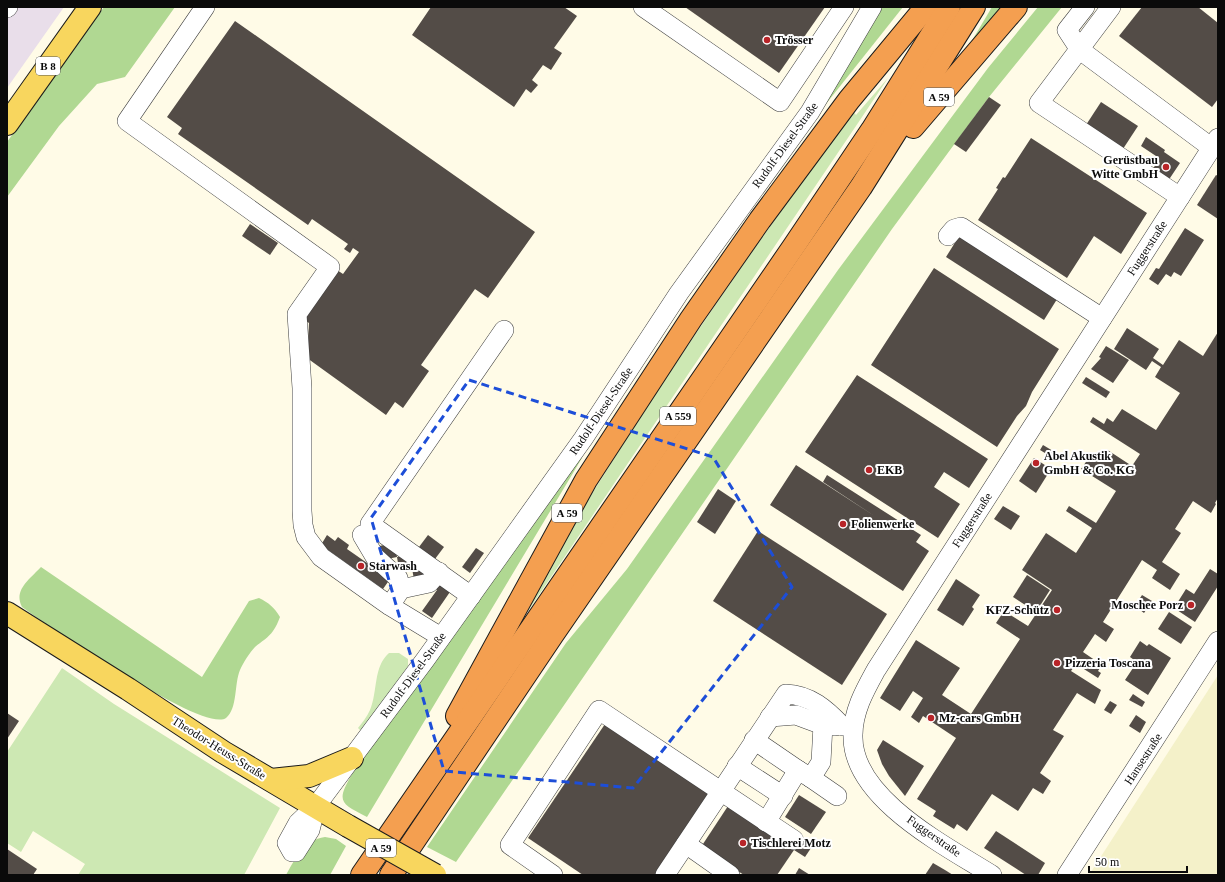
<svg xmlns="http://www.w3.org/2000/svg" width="1225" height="882" viewBox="0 0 1225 882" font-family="'Times New Roman',serif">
	<rect width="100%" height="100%" fill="#fffbe7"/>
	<polygon fill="#e9deea" points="7,7 64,7 7,88"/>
	<polygon fill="#f4f1c9" points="1218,675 1218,875 1089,875"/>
	<g fill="#cde8b3">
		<path d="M888,78L858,123L528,611L524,608C549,565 573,522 600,481C679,354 765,232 853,111L856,115Z"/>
		<path d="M389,653H399L408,659V666L361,731L358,728C362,723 367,717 370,710C378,691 373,667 389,653Z"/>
		<polygon points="62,668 114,704 280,808 244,875 78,875 85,864 33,831 21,852 7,843 7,752"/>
	</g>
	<g fill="#b0d892">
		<polygon points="104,7 175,7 125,77 97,84 59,126 7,197 7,142"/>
		<polygon points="881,7 903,7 814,119"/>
		<polygon points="992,7 1005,7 961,59"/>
		<polygon points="1038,7 1062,7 989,97 892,229 456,862 427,847 566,643 627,569 838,270 988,68"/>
		<path d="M577,458H582L367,817C340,803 336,802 352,774Z"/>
		<path d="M41,567L202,677L249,601L259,598C269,603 274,607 280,617C278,622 276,627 273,631C269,637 261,642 255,647C250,652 243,663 240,670C234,684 238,708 226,718C204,734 47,625 22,607C13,590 30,579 41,567Z"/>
		<path d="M325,837L336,839L346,846L330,875H286C295,859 304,840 325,837Z"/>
	</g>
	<g fill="#534c47">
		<polygon points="431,7 564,7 577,16 554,48 562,53 551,70 543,65 532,80 538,85 531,93 526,89 514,107 412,35"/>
		<polygon points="685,7 825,7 779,73"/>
		<polygon points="1142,7 1198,7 1218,23 1218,99 1212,107 1119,36"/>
		<polygon points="235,21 535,232 488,298 475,289 421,365 429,371 403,408 395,402 386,415 307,358 309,323 303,319 337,270 343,274 359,252 353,248 350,253 344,249 348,244 312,219 308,225 178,134 182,128 167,117"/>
		<polygon points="989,97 1001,105 966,152 954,144"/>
		<polygon points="1101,102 1138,126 1121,152 1084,128"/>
		<polygon points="1146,137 1165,150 1164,152 1180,163 1168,181 1152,171 1159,158 1141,146"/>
		<polygon points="1031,138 1147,213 1121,254 1094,236 1067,278 978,220 998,189 996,188 1003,177 1005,178"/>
		<polygon points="1216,175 1218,176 1218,219 1197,205"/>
		<polygon points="250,224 278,243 270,255 242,236"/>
		<polygon points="1185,228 1204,240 1181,276 1174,272 1171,277 1166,274 1158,285 1149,279 1156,268 1159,269"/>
		<polygon points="961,233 1059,296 1044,320 946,257"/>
		<polygon points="934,268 1059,349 1032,392 1026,406 1017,416 997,447 871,365"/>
		<polygon points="1127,328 1159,349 1153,358 1163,365 1179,340 1203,356 1218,332 1218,498 1215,503 1216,504 1211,513 1193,501 1175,529 1181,533 1162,562 1180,574 1170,590 1152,578 1157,570 1142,560 1103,622 1114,629 1106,642 1095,634 1083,652 1102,665 1098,671 1101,673 1098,678 1076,664 1071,671 1101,690 1095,704 1077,693 1053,730 1064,736 1040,773 1051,781 1043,794 1033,788 1018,811 992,794 967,831 957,824 954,829 933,816 936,811 917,799 956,738 923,716 919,723 911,717 923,698 913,691 900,711 880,698 916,640 960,668 942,695 971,714 1020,639 996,623 1004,611 1028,626 1052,590 1022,570 1046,533 1076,553 1092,528 1066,511 1069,506 1096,523 1116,491 1081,469 1088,459 1090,456 1098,462 1106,449 1132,466 1140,454 1090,422 1093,417 1104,424 1107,418 1113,422 1122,409 1156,430 1180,393 1155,377 1161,367 1152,361 1146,370 1114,349"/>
		<polygon points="1106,346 1129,360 1113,383 1091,369 1101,358 1099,357"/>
		<polygon points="857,375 988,459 969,488 944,472 934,487 960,504 938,538 805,452"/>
		<polygon points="1086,377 1110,392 1106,398 1082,383"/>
		<polygon points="1043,445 1053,451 1050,456 1040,450"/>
		<polygon points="1034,458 1051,469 1036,493 1019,481"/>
		<polygon points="796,465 876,517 823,482 827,475 921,535 916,542 929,551 903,591 770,505"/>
		<polygon points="718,489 736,501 715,534 697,522"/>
		<polygon points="1003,506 1020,516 1011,530 994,519"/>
		<polygon points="758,531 887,614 842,685 713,601"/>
		<polygon points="327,535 335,541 338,537 349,545 347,549 390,579 383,589 321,545"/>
		<polygon points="428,535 444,547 435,559 419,547"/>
		<polygon points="395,543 397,557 382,560 379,546"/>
		<polygon points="476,548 484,553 470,573 462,567"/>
		<polygon points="410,555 411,567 399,569 397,557"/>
		<polygon points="424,566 426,578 414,580 412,568"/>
		<polygon points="1210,569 1218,574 1218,586 1195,622 1174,608 1186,589 1194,594"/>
		<polygon points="1027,575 1050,590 1036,612 1013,597"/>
		<polygon points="956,579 980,595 972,607 974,609 963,626 937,610"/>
		<polygon points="440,581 452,589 432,618 422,611 437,590 435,588"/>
		<polygon points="1142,595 1152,601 1144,613 1135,606"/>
		<polygon points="1169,612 1192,627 1181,644 1158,629"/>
		<polygon points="1140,641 1147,646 1149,644 1171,658 1148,695 1125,680 1137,662 1130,657"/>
		<polygon points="1133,694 1145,702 1142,707 1129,700"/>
		<polygon points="1110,701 1117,705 1111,714 1104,710"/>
		<polygon points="7,713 19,721 7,739"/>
		<polygon points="1136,715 1146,722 1140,733 1129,726"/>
		<polygon points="605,724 709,794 655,875 583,875 528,838"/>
		<polygon points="883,740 924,766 905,796 889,776 882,764 877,750"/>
		<polygon points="799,795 826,812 811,834 785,817"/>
		<polygon points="728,806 794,850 777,875 744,875 701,847"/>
		<polygon points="996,831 1045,863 1038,875 1026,875 984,848"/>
		<polygon points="801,838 813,845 805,857 794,850"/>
		<polygon points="7,849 37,869 33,875 7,875"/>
		<polygon points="933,863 945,870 953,875 925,875"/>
		<polygon points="799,868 810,875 795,875"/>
	</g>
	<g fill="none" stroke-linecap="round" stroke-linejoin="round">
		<g stroke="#3d3d3d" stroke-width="20">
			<g id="minor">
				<polyline points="205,7 127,121 330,267 297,314 302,388 302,511 303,525 306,537 321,557 390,606 441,637"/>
				<polyline points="643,7 780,102 844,7"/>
				<polyline points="1085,7 1067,30 1080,50 1212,148"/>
				<polyline points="1111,7 1039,103 1180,197"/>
				<polyline points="7,8 8,7"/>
				<polyline points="948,236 954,229 961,227 1102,318"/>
				<polyline points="362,535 375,557 398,578 401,589"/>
				<polyline points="471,596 370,524 504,330"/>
				<polyline points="395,598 401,589 429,583 439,572"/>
				<polyline points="770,717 796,715 823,725 835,726"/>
				<polyline points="823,725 821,762 811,778 837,796"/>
				<polyline points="754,740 798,770"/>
				<polyline points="737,766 783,796"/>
				<polyline points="316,806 425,660 583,439 679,293 810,112 872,7"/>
				<polygon points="316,806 310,830 296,852 292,852 287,843 298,823"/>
				<polyline points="766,822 798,770 811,778"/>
				<polyline points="686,844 730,875"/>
				<polyline points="553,875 510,845 599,710 794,840"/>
				<path d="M665,875L786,694C810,695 826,709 842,726"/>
				<path d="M992,875C946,846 851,798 853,735C853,711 865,690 876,670L1218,138"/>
				<polyline points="1067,875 1218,641"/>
			</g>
		</g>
		<g stroke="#1b1b1b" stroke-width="24">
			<g id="major">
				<polyline points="7,124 90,7"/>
				<polyline points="7,613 128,689 223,752 348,826"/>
				<polyline points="271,780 309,776 352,758"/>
			</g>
		</g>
		<g stroke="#1b1b1b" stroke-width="24">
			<g id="highway">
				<polyline points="913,127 1016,7"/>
				<polyline points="457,716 586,480 691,319 760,220 849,100 926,7"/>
				<polyline points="362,875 794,246 872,130 949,7"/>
				<polyline points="391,875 553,634 861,187 974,7"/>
			</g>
		</g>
		<use href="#minor" stroke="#fff" stroke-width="19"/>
		<use href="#major" stroke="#f8d65e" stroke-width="22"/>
		<use href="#highway" stroke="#f49f50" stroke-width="22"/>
		<g stroke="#1b1b1b" stroke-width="24" stroke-linecap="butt">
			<polyline id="major-bridge" points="348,826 435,875"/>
		</g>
		<use href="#major-bridge" stroke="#f8d65e" stroke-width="22"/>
	</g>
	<path fill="none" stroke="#1d4ed8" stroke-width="3" stroke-dasharray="8 5" stroke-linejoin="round" d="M469,380L713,457L792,587L633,788L444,771L371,518Z"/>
	<g fill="#b82428" stroke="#fff" stroke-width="1.5">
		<circle cx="767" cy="40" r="4"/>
		<circle cx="1166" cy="167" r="4"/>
		<circle cx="1036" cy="463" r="4"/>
		<circle cx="869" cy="470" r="4"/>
		<circle cx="843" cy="524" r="4"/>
		<circle cx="361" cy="566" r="4"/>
		<circle cx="1191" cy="605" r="4"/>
		<circle cx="1057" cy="610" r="4"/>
		<circle cx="1057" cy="663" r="4"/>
		<circle cx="931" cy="718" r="4"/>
		<circle cx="743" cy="843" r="4"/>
	</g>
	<g text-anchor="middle" stroke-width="4" stroke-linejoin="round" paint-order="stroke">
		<g fill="#fff" stroke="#545454" stroke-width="1">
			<rect x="36" y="57" width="24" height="18" rx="3"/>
			<rect x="924" y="88" width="30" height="18" rx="3"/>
			<rect x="660" y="407" width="36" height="18" rx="3"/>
			<rect x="552" y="504" width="30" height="18" rx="3"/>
			<rect x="366" y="839" width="30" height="18" rx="3"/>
		</g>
		<g font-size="11" font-weight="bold" fill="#0a0a0a">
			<text x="48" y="70">B 8</text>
			<text x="939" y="101">A 59</text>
			<text x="678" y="420">A 559</text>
			<text x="567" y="517">A 59</text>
			<text x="381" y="852">A 59</text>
		</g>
		<g font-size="12" font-weight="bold" fill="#0a0a0a" stroke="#fff" text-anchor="start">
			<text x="775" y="44">Trösser</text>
			<text x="1158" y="164" text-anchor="end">Gerüstbau<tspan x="1158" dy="14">Witte GmbH</tspan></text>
			<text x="1044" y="460">Abel Akustik<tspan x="1044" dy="14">GmbH &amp; Co. KG</tspan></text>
			<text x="877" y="474">EKB</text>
			<text x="851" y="528">Folienwerke</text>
			<text x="369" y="570">Starwash</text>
			<text x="1183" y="609" text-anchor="end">Moschee Porz</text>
			<text x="1049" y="614" text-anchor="end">KFZ-Schütz</text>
			<text x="1065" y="667">Pizzeria Toscana</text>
			<text x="939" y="722">Mz-cars GmbH</text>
			<text x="751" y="847">Tischlerei Motz</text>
		</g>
		<g font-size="12" fill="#0a0a0a" stroke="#fff">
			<text transform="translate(785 145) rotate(-54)" y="4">Rudolf-Diesel-Straße</text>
			<text transform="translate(1147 248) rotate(-57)" y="4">Fuggerstraße</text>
			<text transform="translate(601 411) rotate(-56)" y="4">Rudolf-Diesel-Straße</text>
			<text transform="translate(972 520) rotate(-57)" y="4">Fuggerstraße</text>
			<text transform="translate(413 675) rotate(-54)" y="4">Rudolf-Diesel-Straße</text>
			<text transform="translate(219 748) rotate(32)" y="4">Theodor-Heuss-Straße</text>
			<text transform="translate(1143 759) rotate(-57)" y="4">Hansestraße</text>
			<text transform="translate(934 836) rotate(35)" y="4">Fuggerstraße</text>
		</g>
	</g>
	<rect width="1225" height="882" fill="none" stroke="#0a0a0a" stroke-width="16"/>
	<path d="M1089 866v6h98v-6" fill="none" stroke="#0a0a0a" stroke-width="2"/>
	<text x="1095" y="866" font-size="12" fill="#0a0a0a" stroke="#ffffff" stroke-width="3" paint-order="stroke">50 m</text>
</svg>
